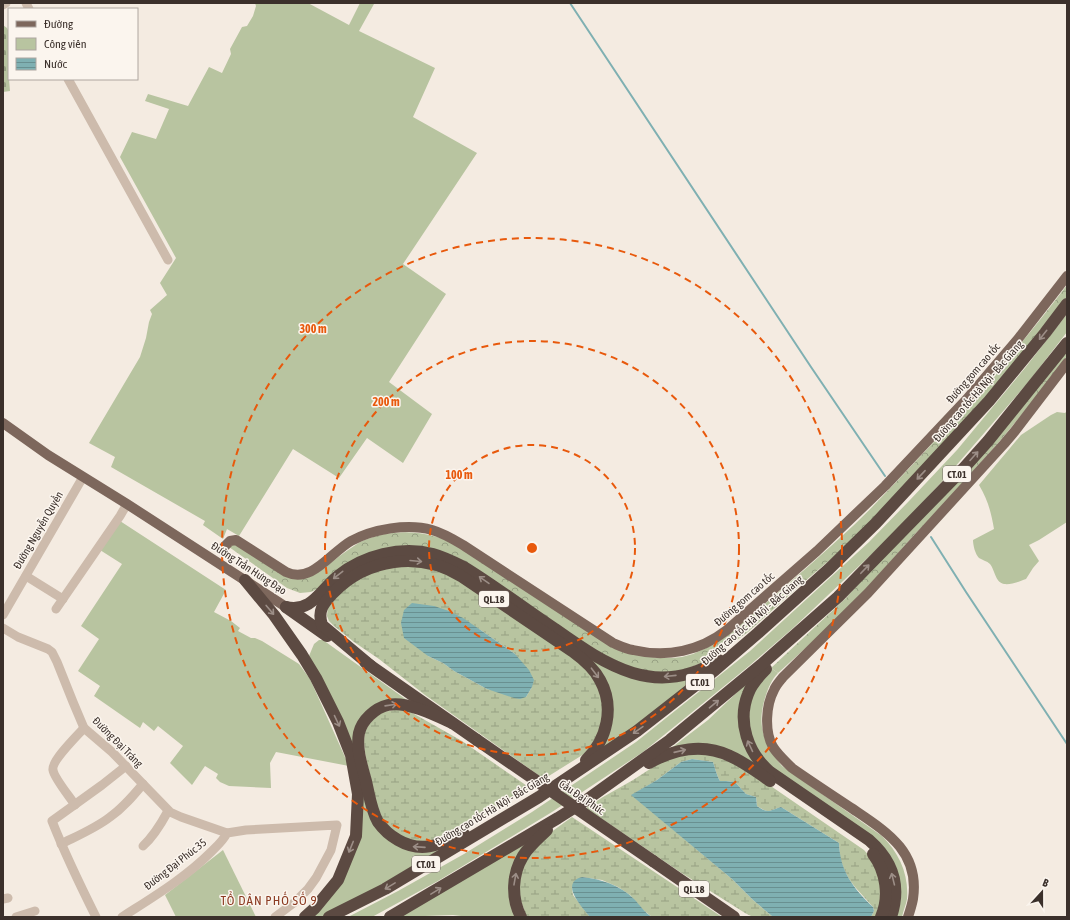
<svg xmlns="http://www.w3.org/2000/svg" width="1070" height="920" viewBox="0 0 1070 920" font-family="'Asap Condensed',sans-serif">
	<defs>
		<pattern id="forest-crowns" width="20" height="18" patternUnits="userSpaceOnUse"><rect width="20" height="18" fill="#b8c4a0"/><path d="M2 6a3 3 0 1 1 6 0M12 15a3 3 0 1 1 6 0" fill="none" stroke="#97a083"/></pattern>
		<pattern id="wetland-marsh" width="20" height="14" patternUnits="userSpaceOnUse"><rect width="20" height="14" fill="#b8c4a0"/><path d="M1 5h8M5 5V1M11 12h8M15 12V8" fill="none" stroke="#97a083"/></pattern>
		<pattern id="cemetery-stones" width="16" height="16" patternUnits="userSpaceOnUse"><rect width="16" height="16" fill="#b8c4a0"/><path d="M2 7V4a2 2 0 0 1 4 0v3zM10 15v-3a2 2 0 0 1 4 0v3z" fill="#97a083"/></pattern>
		<pattern id="water-rules" width="6" height="5" patternUnits="userSpaceOnUse"><rect width="6" height="5" fill="#7fb0b2"/><path d="M0 2.5h6" fill="none" stroke="#699091"/></pattern>
	</defs>
	<rect width="100%" height="100%" fill="#f4ebe1"/>
	<g fill="#b8c4a0">
		<polygon points="255,3 308,3 349,25 360,3 374,4 359,31 435,68 413,117 477,153 403,264 446,294 389,382 432,414 403,463 367,438 339,478 293,449 239,536 227,529 223,539 203,525 205,521 111,467 115,457 89,443 140,357 146,338 149,322 152,314 150,310 167,295 160,283 176,258 120,157 132,132 156,139 169,109 145,101 148,94 188,106 209,67 222,73 231,54 230,49 242,27 247,26 253,16 256,6"/>
		<polygon points="1067,314 1067,332 1030,380 947,476 904,523 876,550 792,629 749,666 643,752 552,812 438,881 372,917 348,917 398,891 464,854 532,812 636,742 750,651 869,542 909,501 957,450 1025,368"/>
		<path d="M1067,411V522L1039,540L1029,545L1039,561L1033,568L1026,579C1020,581 1012,585 1004,584C995,582 995,570 990,564C987,561 982,560 979,558C975,554 973,545 973,540L994,529C991,512 988,500 979,485L1021,435L1051,415L1057,412L1065,413Z"/>
		<polygon points="120,521 226,590 214,612 231,621 240,628 238,631 251,638 255,638 262,641 299,664 310,679 349,766 276,752 270,763 271,788 229,786 220,782 216,778 218,774 205,766 192,785 170,763 183,746 158,726 154,731 143,722 140,728 94,696 100,686 78,671 99,639 81,626 122,564 100,550"/>
		<polygon points="561,639 708,671 598,755"/>
		<polygon points="319,640 323,640 411,703 376,705 356,752 309,656 314,644"/>
		<path d="M771,668L778,673C772,679 768,688 766,695C756,724 763,743 782,766L882,836C899,853 909,874 907,899C906,905 903,911 902,917H895V869L784,777L761,757L748,727L751,695Z"/>
		<polygon points="749,681 742,699 759,766 670,749 708,720"/>
		<polygon points="361,778 444,847 362,897 322,917 310,917 343,876"/>
		<polygon points="528,842 517,917 469,917 453,915 397,917"/>
		<polygon points="223,850 256,917 176,917 165,895"/>
	</g>
	<g fill="url(#forest-crowns)">
		<path d="M1067,285V297L1030,346L995,388L853,540L797,588L748,632L719,653L699,664L678,672H652L317,589L311,592L300,593L287,588L229,547L234,544L297,579C314,578 324,568 337,558C344,553 352,547 360,542C366,539 373,537 380,535C404,530 426,532 449,541L590,633L656,658H672L682,657L693,654L715,644L728,635C771,599 813,563 854,525C875,505 895,483 915,462C969,406 1020,347 1067,285Z"/>
		<polygon points="1067,349 1067,359 1000,441 931,518 916,533 866,589 821,634 778,673 771,668 846,598"/>
	</g>
	<g fill="url(#wetland-marsh)" fill-rule="evenodd">
		<path d="M389,565L447,571L586,666L604,699L600,734L584,754L544,779L425,695L379,659L354,642L334,626L329,621L327,616L328,606L348,583ZM412,603L434,606L449,611L463,618L482,631L515,654L532,687L526,697L487,689L454,671L443,663L428,656Z"/>
		<path d="M403,708L416,715L462,741L530,788C504,803 479,819 453,833C447,836 440,840 433,841C412,844 389,834 380,814C375,802 373,788 370,775C367,762 362,746 365,733C367,725 374,719 379,713Z"/>
		<path d="M701,752L740,765L864,850L872,859L883,885L877,917H871L874,911L873,907L855,887L849,879L844,869L840,858L839,843L781,807C768,811 770,814 757,806L756,797L746,794L735,782L726,781H720C717,776 715,768 713,762L692,759L681,762L657,780L632,795L732,879L753,900L773,917H753L745,913L680,872L586,808L603,797L633,780L664,760Z"/>
		<polygon points="572,817 722,917 652,917 642,909 630,895 618,887 602,880 582,877 572,888 573,895 590,917 527,917 520,899 520,875 528,856 543,838"/>
	</g>
	<polygon fill="url(#cemetery-stones)" points="3,25 7,28 9,32 9,79 10,91 3,92"/>
	<g fill="url(#water-rules)">
		<polygon points="412,603 434,606 449,611 463,618 482,631 515,654 529,670 534,680 532,687 526,697 520,699 514,698 487,689 454,671 443,663 428,656 404,638 401,623 404,610"/>
		<path d="M692,759L713,762C715,768 717,776 720,781H726L735,782L746,794L756,797L757,806C769,814 768,811 781,807L839,843C840,871 853,888 873,907L874,911L871,917H773L753,900L732,879L631,795L657,780L681,762Z"/>
		<path d="M582,877C601,879 620,885 634,899C640,905 644,912 652,917H590C582,907 559,883 582,877Z"/>
	</g>
	<g fill="none" stroke-linecap="round" stroke-linejoin="round">
		<g stroke="#7fb0b2" stroke-width="2">
			<polyline points="570,3 811,367 885,476"/>
			<polyline points="931,537 966,592 1067,744"/>
		</g>
		<g stroke="#cdbbac" stroke-width="9">
			<polyline points="26,3 29,9"/>
			<polyline points="3,5 6,3"/>
			<polyline points="68,79 168,260"/>
			<polyline points="26,576 63,599"/>
			<polyline points="56,609 120,516 127,504"/>
			<polyline points="3,615 83,477"/>
			<polyline points="3,628 18,637 48,649 52,652 57,662 73,702 84,728 112,752 170,812 181,817 227,833"/>
			<path d="M75,805C70,797 54,778 53,770C51,761 78,735 84,728"/>
			<path d="M61,844C77,836 96,828 110,817C123,808 133,796 143,784"/>
			<path d="M143,846C154,836 161,824 168,811"/>
			<polyline points="3,899 8,898"/>
			<polyline points="16,917 35,911"/>
			<path d="M96,917C80,885 65,854 52,821L102,785L126,766"/>
			<path d="M122,917C153,897 185,878 211,852C217,846 223,841 227,833L246,830L337,825L331,850L316,878L308,889L295,902L275,917"/>
		</g>
		<g stroke="#7d675c" stroke-width="10">
			<polyline points="3,423 48,455 127,504 286,607"/>
			<path d="M224,547L230,541L236,540L286,572C312,584 330,553 351,541C373,529 408,523 432,530C443,533 453,539 463,545L613,643C620,646 626,649 633,650C667,658 700,651 727,630L817,551L885,486L966,400L1018,339L1067,276"/>
			<path d="M908,917C910,911 912,905 913,899C920,852 887,832 853,809C832,795 812,782 792,768C785,761 778,755 773,747C764,731 766,705 774,690C776,685 780,681 783,677L868,593L1004,444L1015,431L1067,363"/>
		</g>
		<g stroke="#5c4a42" stroke-width="12">
			<polyline points="245,580 274,615 302,655 316,678 338,722 351,755 358,794 356,836 338,880 315,908 305,917"/>
			<path d="M286,607C312,613 321,589 338,576C364,555 401,546 433,554C444,557 454,562 464,567C495,586 525,609 555,629C607,666 656,699 719,660"/>
			<polyline points="286,607 327,636"/>
			<polyline points="365,662 477,740"/>
			<path d="M371,666L322,625C317,610 324,603 333,593C367,558 419,551 461,576L572,651C583,659 594,668 600,680C615,707 607,740 586,760"/>
			<path d="M766,669C759,676 751,685 748,694C737,722 748,753 770,772L869,840C893,861 901,887 891,917"/>
			<path d="M452,723C435,715 407,701 388,705C375,708 362,720 359,733C356,749 362,766 366,781C369,794 371,810 378,822C383,829 391,836 398,840C422,854 441,844 464,834"/>
			<path d="M649,763C674,749 703,743 730,756C744,762 757,772 770,781"/>
			<path d="M873,854C886,871 890,897 881,917"/>
			<polyline points="653,861 734,917"/>
			<polyline points="329,917 385,889 539,797 637,731 715,670 758,633 829,569 876,523 989,401 1045,333 1067,304"/>
			<polyline points="390,917 558,818 585,801 670,740 761,665 838,597 963,469 988,441 1067,343"/>
			<path d="M521,917C511,898 512,874 523,856C529,846 539,838 547,830"/>
		</g>
		<polyline stroke="#5c4a42" stroke-width="12" points="477,740 653,861"/>
	</g>
	<defs><path id="oneway-shaft" d="M-6 0H5M1.5-3L5.5 0L1.5 3" fill="none" stroke-width="1.6" stroke-linecap="round" stroke-linejoin="round"/></defs>
	<g stroke="#9c8e87">
		<use href="#oneway-shaft" transform="translate(1043 335) rotate(129)"/>
		<use href="#oneway-shaft" transform="translate(974 456) rotate(-48)"/>
		<use href="#oneway-shaft" transform="translate(921 475) rotate(133)"/>
		<use href="#oneway-shaft" transform="translate(416 561) rotate(5)"/>
		<use href="#oneway-shaft" transform="translate(865 569) rotate(-46)"/>
		<use href="#oneway-shaft" transform="translate(338 575) rotate(142)"/>
		<use href="#oneway-shaft" transform="translate(484 580) rotate(-145)"/>
		<use href="#oneway-shaft" transform="translate(270 610) rotate(50)"/>
		<use href="#oneway-shaft" transform="translate(595 673) rotate(53)"/>
		<use href="#oneway-shaft" transform="translate(670 676) rotate(174)"/>
		<use href="#oneway-shaft" transform="translate(714 704) rotate(-40)"/>
		<use href="#oneway-shaft" transform="translate(391 705) rotate(-8)"/>
		<use href="#oneway-shaft" transform="translate(337 721) rotate(65)"/>
		<use href="#oneway-shaft" transform="translate(638 730) rotate(145)"/>
		<use href="#oneway-shaft" transform="translate(750 746) rotate(-115)"/>
		<use href="#oneway-shaft" transform="translate(680 751) rotate(-13)"/>
		<use href="#oneway-shaft" transform="translate(351 847) rotate(112)"/>
		<use href="#oneway-shaft" transform="translate(419 847) rotate(-176)"/>
		<use href="#oneway-shaft" transform="translate(515 879) rotate(-80)"/>
		<use href="#oneway-shaft" transform="translate(893 879) rotate(-104)"/>
		<use href="#oneway-shaft" transform="translate(390 886) rotate(149)"/>
		<use href="#oneway-shaft" transform="translate(436 891) rotate(-31)"/>
	</g>
	<g fill="none" stroke="#e8590c" stroke-width="2" stroke-dasharray="7 5">
		<circle cx="532" cy="548" r="103"/>
		<circle cx="532" cy="548" r="207"/>
		<circle cx="532" cy="548" r="310"/>
	</g>
	<g text-anchor="middle" stroke-width="3" stroke-linejoin="round" paint-order="stroke">
		<g fill="#fbf5ee" stroke="#756b66" stroke-width="1">
			<rect x="943" y="466" width="28" height="16" rx="3"/>
			<rect x="479" y="591" width="30" height="16" rx="3"/>
			<rect x="686" y="674" width="28" height="16" rx="3"/>
			<rect x="412" y="856" width="28" height="16" rx="3"/>
			<rect x="679" y="881" width="30" height="16" rx="3"/>
		</g>
		<g font-size="10" font-weight="bold" fill="#3b302b">
			<text x="957" y="478">CT.01</text>
			<text x="494" y="603">QL.18</text>
			<text x="700" y="686">CT.01</text>
			<text x="426" y="868">CT.01</text>
			<text x="694" y="893">QL.18</text>
		</g>
		<g font-size="11" fill="#3b302b" stroke="#fbf5ee">
			<text transform="translate(973 373) rotate(-49)" y="4">Đường gom cao tốc</text>
			<text transform="translate(978 391) rotate(-49)" y="4">Đường cao tốc Hà Nội - Bắc Giang</text>
			<text transform="translate(38 530) rotate(-60)" y="4">Đường Nguyễn Quyền</text>
			<text transform="translate(249 568) rotate(33)" y="4">Đường Trần Hưng Đạo</text>
			<text transform="translate(744 599) rotate(-41)" y="4">Đường gom cao tốc</text>
			<text transform="translate(752 620) rotate(-41)" y="4">Đường cao tốc Hà Nội - Bắc Giang</text>
			<text transform="translate(118 742) rotate(45)" y="4">Đường Đại Tráng</text>
			<text transform="translate(582 797) rotate(34)" y="4">Cầu Đại Phúc</text>
			<text transform="translate(492 809) rotate(-31)" y="4">Đường cao tốc Hà Nội - Bắc Giang</text>
			<text transform="translate(175 864) rotate(-38)" y="4">Đường Đại Phúc 35</text>
		</g>
		<g font-size="13" letter-spacing="1" fill="#8c3b22" stroke="#fbf5ee">
			<text x="269" y="905">TỔ DÂN PHỐ SỐ 9</text>
		</g>
	</g>
	<circle cx="532" cy="548" r="6" fill="#e8590c" stroke="#fbf5ee" stroke-width="2"/>
	<g font-size="12" text-anchor="middle" font-weight="bold" fill="#e8590c" stroke="#fbf5ee" stroke-width="3" stroke-linejoin="round" paint-order="stroke">
		<text x="313" y="333">300 m</text>
		<text x="386" y="406">200 m</text>
		<text x="459" y="479">100 m</text>
	</g>
	<rect width="1070" height="920" fill="none" stroke="#3b302b" stroke-width="8"/>
	<rect x="8" y="8" width="130" height="72" fill="#fbf5ee" stroke="#aea6a0"/>
	<rect x="16" y="21" width="20" height="6" fill="#7d675c" stroke="#aea6a0"/>
	<text x="44" y="28" font-size="12" fill="#3b302b">Đường</text>
	<rect x="16" y="38" width="20" height="12" fill="#b8c4a0" stroke="#aea6a0"/>
	<text x="44" y="48" font-size="12" fill="#3b302b">Công viên</text>
	<rect x="16" y="58" width="20" height="12" fill="url(#water-rules)" stroke="#aea6a0"/>
	<text x="44" y="68" font-size="12" fill="#3b302b">Nước</text>
	<g transform="translate(1042 892) rotate(21)" stroke="#fbf5ee" stroke-width="3" paint-order="stroke">
	<path d="M0-3L7 15L0 10L-7 15Z" fill="#3b302b"/>
	<text y="-6" font-size="11" font-weight="bold" text-anchor="middle" fill="#3b302b">B</text>
	</g>
</svg>
